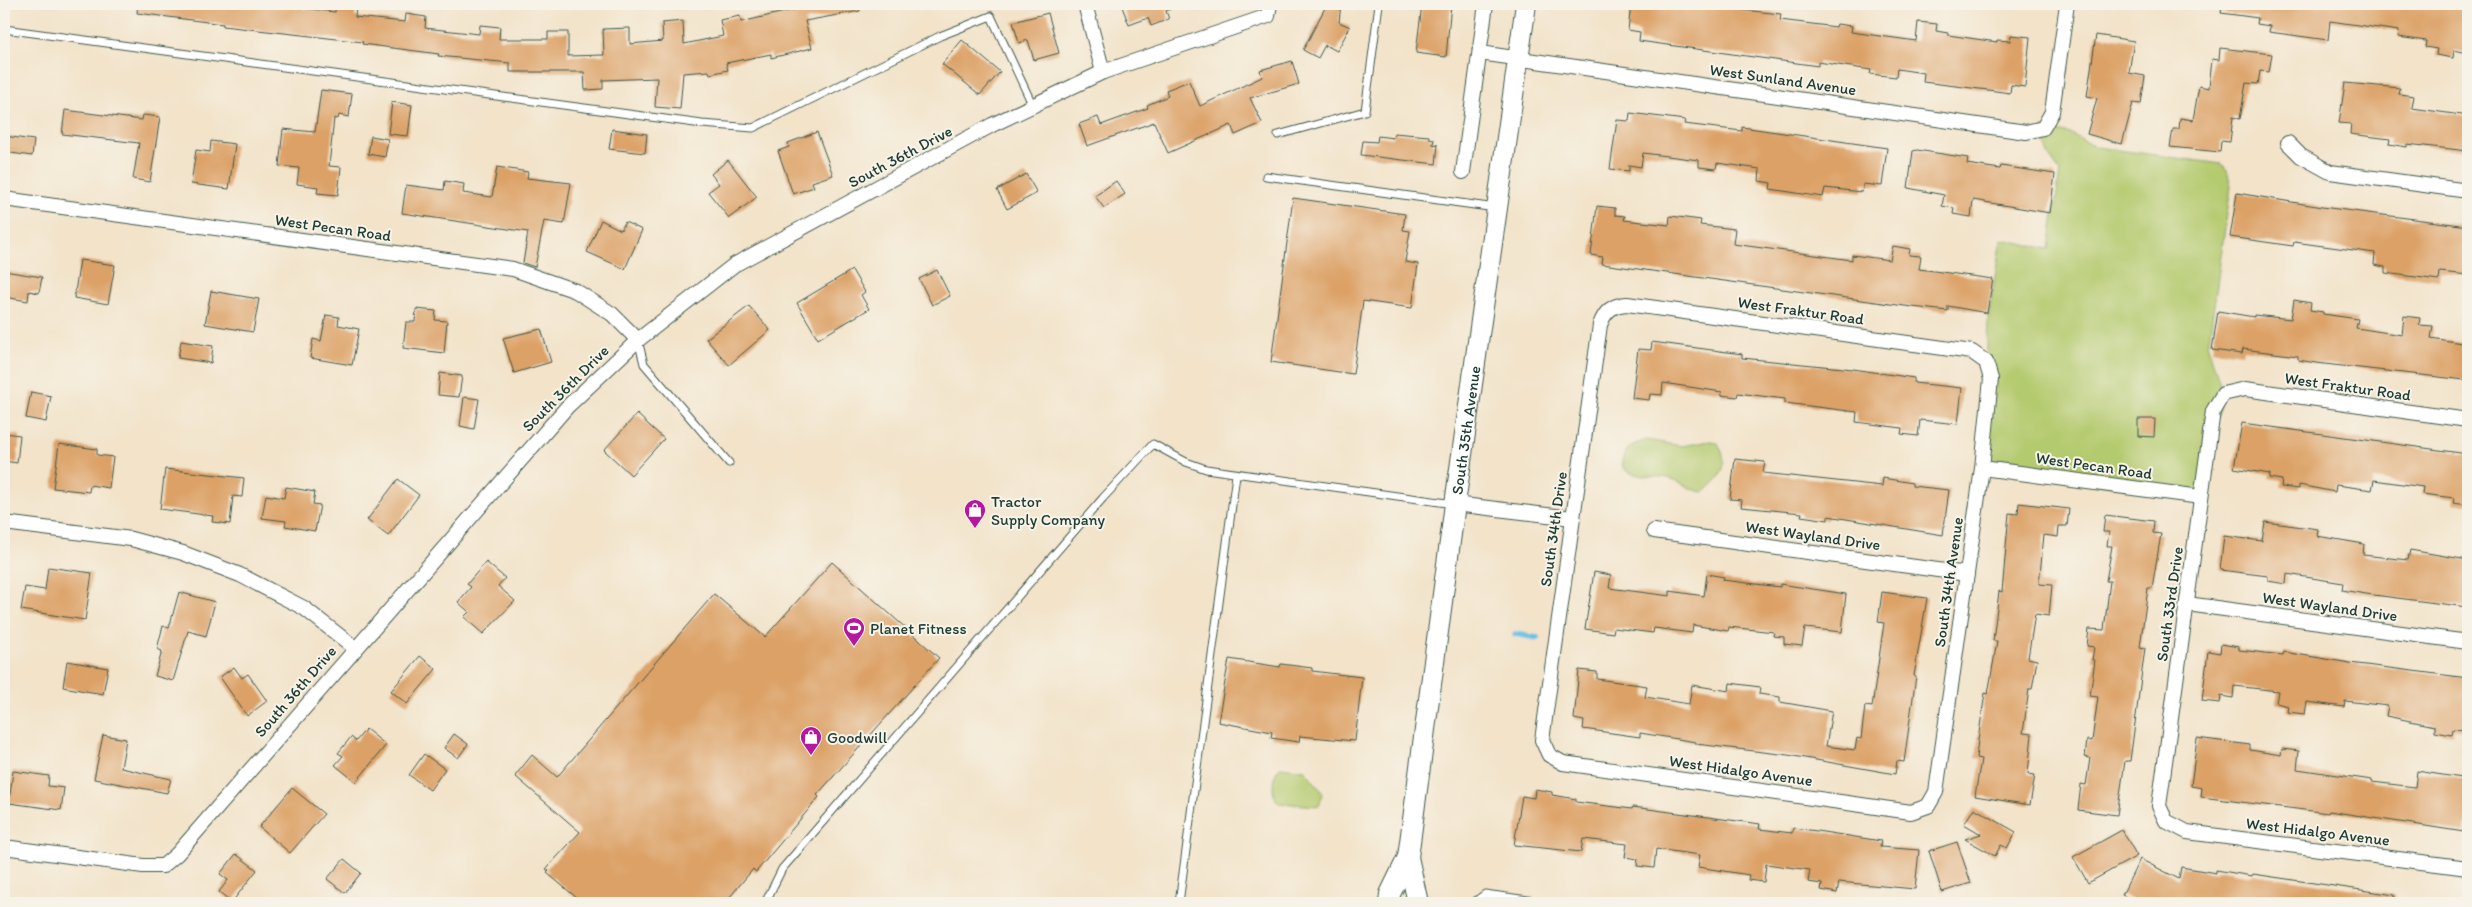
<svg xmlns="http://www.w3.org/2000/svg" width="2472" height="907" viewBox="0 0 2472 907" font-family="Itim,sans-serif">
	<rect width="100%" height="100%" fill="#f7f3e8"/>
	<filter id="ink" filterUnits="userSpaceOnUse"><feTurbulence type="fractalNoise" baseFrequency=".02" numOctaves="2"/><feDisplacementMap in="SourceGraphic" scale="10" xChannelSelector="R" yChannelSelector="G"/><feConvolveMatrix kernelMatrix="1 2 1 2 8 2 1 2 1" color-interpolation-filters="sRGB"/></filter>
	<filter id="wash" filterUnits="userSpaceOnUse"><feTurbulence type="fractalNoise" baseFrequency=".0096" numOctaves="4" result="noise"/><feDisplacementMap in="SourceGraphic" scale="20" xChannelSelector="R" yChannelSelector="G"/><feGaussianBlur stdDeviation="1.12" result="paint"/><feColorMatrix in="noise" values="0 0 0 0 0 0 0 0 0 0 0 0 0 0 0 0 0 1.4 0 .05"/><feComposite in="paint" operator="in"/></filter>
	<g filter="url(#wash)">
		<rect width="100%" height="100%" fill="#f2e3c9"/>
		<g fill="#b4ca6e" stroke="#6a8451">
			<polygon points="2043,128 2071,134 2096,147 2222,164 2227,170 2231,186 2208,347 2223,394 2201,497 1982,468 1988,320 2001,239 2049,249 2060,172 2048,155"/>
			<path d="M1647,440L1682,446L1710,441L1717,442C1731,464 1722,478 1704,492C1689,491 1682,481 1668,478C1656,475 1612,480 1624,455C1628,446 1638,442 1647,440Z"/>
			<path d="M1280,767L1305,770L1323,793L1319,806L1279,803C1270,796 1272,774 1280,767Z"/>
		</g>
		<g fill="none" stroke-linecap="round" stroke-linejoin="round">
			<polyline stroke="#68c2e6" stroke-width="5.5" points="1515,634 1538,638"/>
		</g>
		<g id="blocks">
			<g fill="#dca166">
				<polygon points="138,4 287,4 286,6 335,12 336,4 356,7 355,17 405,22 406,14 426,17 425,28 479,34 480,25 500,27 499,39 548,39 548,32 568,32 568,56 604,55 603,29 630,28 630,44 663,41 662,23 683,21 684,44 723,36 720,20 740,16 741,22 806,7 805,4 859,4 860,11 805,21 812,48 771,58 771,54 726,63 728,70 710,74 709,71 683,73 680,109 655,107 657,78 603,80 603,89 585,90 584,72 510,72 510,63 438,56 439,54 362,44 363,42 223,26 223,24 137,13"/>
				<polygon points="1121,4 1181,4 1166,11 1169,19 1151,26 1148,18 1129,25"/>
				<polygon points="1327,4 1341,4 1339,22 1350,27 1337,51 1325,45 1318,58 1303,50"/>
				<polygon points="1422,4 1451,4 1446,57 1416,53"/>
				<polygon points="1631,4 1744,4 1743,10 1781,14 1780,20 1836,27 1837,24 1852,26 1851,32 1916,41 1918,22 1937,24 1936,31 1948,33 1948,35 1997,42 1997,40 2010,41 2011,35 2030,37 2025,87 2011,85 2010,93 1988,90 1923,82 1924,73 1897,69 1896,77 1870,74 1871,70 1818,62 1818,66 1639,41 1640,32 1628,30"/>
				<polygon points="2222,4 2468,4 2468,53 2454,50 2453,58 2436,55 2437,49 2425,47 2426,41 2398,37 2399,31 2330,21 2328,40 2269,32 2270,26 2257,24 2258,18 2221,13"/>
				<polygon points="1048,13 1059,53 1034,60 1028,40 1019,43 1013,22"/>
				<polygon points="2096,35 2134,41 2129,73 2145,76 2141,104 2133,103 2122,144 2087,134 2097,98 2087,96"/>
				<polygon points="962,40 1000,72 980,95 942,64"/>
				<polygon points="2220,48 2272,54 2269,72 2260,71 2258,84 2246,83 2240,119 2233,117 2230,142 2221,141 2220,152 2170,147 2173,129 2179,129 2180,118 2193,120 2199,86 2209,88 2212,59 2219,60"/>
				<polygon points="1292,61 1299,84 1250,98 1262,123 1235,135 1231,125 1168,153 1154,122 1087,146 1079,124 1098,117 1101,125 1148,108 1147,105 1168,96 1166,90 1189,81 1200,106 1262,77 1260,70"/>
				<polygon points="2345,83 2400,88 2399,94 2414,96 2412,108 2468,116 2468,151 2407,144 2407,147 2389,144 2390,139 2350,134 2351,124 2339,123"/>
				<polygon points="321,90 352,94 349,117 339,115 338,119 334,118 329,166 341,167 338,195 317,193 318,187 297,184 299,168 279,166 283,129 315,132"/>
				<polygon points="392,102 412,105 408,136 388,134"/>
				<polygon points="65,110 142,120 143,115 160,117 150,182 133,179 139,143 62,134"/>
				<polygon points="1630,113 1685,120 1684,124 1742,131 1742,127 1887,148 1882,186 1863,184 1862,192 1825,188 1823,197 1770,189 1771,183 1759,181 1760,169 1717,163 1716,169 1699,167 1699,160 1643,153 1641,167 1629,165 1629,171 1610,169 1617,120 1629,121"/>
				<polygon points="612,129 647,134 645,153 609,149"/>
				<polygon points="817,132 833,175 812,182 814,187 793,194 778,151 789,147 788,143"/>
				<polygon points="1394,133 1429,136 1429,138 1434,139 1433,144 1438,145 1436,164 1361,155 1363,141 1377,142 1378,136 1393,138"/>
				<polygon points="4,136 34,140 32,156 4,152"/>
				<polygon points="371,136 388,139 385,157 368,154"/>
				<polygon points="211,141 235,144 229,189 191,184 196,150 210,152"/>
				<polygon points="1917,150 1968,158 1967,164 2000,169 2001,166 2055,174 2050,213 1973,200 1971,217 1953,214 1954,208 1942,206 1944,195 1908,188 1913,151"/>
				<polygon points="728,160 757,197 729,218 708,192 719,184 711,174"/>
				<polygon points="497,167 528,172 527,178 571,183 564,224 544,221 535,267 523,263 528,232 402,213 406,185 444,190 445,181 464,184 463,193 492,197"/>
				<polygon points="1026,174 1037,193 1007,209 997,190"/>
				<polygon points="1116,181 1125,194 1104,208 1095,196"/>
				<polygon points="2237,193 2322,207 2468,226 2468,275 2440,272 2439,280 2385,273 2385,267 2374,265 2375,253 2294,242 2293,246 2230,237"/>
				<polygon points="1293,198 1405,214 1403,230 1410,231 1405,262 1418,264 1412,308 1363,301 1353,374 1271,362"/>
				<polygon points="1597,206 1615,208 1615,215 1625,216 1624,220 1669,225 1670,216 1701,220 1700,225 1735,229 1733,244 1852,260 1852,255 1890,260 1893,246 1910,249 1909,255 1921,256 1919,269 1993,279 1987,313 1948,306 1948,311 1912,307 1602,264 1603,257 1591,255"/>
				<polygon points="601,220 621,230 625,222 642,230 625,269 587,252"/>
				<polygon points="80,260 115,265 108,304 74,298"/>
				<polygon points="852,270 865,292 861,295 869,309 818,339 797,303"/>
				<polygon points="937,270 950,296 932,305 919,279"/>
				<polygon points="4,271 42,277 39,293 29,291 28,301 4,297"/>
				<polygon points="211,291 259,299 253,332 205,324"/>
				<polygon points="2294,300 2311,303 2310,310 2323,312 2323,314 2358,319 2356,328 2402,335 2404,316 2420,318 2419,325 2433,326 2431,338 2468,344 2465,380 2316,363 2298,360 2298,356 2243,349 2242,354 2212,350 2218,311 2254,317 2254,315 2291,319"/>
				<polygon points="749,306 770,330 729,365 706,339"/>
				<polygon points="416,309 436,311 435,320 447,321 444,353 403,348 406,322 415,322"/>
				<polygon points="326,315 339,317 338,325 359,329 352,365 310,358 313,339 321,341"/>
				<polygon points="541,329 551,362 514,373 503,338"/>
				<polygon points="181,341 213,346 211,363 178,358"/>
				<polygon points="1652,342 1742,354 1742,358 1853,369 1914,378 1914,383 1962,388 1958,424 1920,420 1918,436 1901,434 1902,428 1856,422 1857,412 1785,403 1785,399 1738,393 1737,397 1721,395 1722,392 1663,383 1662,395 1650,394 1649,400 1632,398 1638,349 1651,350"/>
				<polygon points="440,373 462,376 459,397 438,395"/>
				<polygon points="31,392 51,396 46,422 26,418"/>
				<polygon points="464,397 479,399 474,429 460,426"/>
				<polygon points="637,414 664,439 631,475 604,450"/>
				<polygon points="2138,419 2155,419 2154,437 2138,436"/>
				<polygon points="2242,423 2468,454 2468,505 2453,503 2454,498 2422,494 2423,487 2374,480 2372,490 2336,485 2335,492 2299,485 2299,489 2281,487 2282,480 2269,478 2270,474 2234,468"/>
				<polygon points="4,433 20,435 17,463 4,461"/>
				<polygon points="59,444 97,449 97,455 113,457 109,488 90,485 89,492 53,488"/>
				<polygon points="1735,459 1765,462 1763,473 1882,486 1883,478 1912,483 1912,486 1949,490 1943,535 1828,516 1828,520 1801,516 1802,513 1741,507 1742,500 1730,499"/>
				<polygon points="165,469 244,478 242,497 233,496 230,524 212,522 213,516 160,509"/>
				<polygon points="398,479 419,495 388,536 367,520"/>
				<polygon points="286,487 315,492 313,504 320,505 315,531 285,526 286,521 262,518 266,495 284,498"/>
				<polygon points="2019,503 2069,509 2067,526 2059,526 2058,537 2044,535 2039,584 2052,585 2049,616 2035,614 2028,658 2037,660 2032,689 2029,689 2023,733 2032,734 2028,774 2035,775 2030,805 1975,796 1981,759 1976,758 1978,740 1985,693 1988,694 1997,641 1993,641 1999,591 2002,592 2009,513 2018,514"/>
				<polygon points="2105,515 2154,521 2153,533 2161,534 2152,588 2148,588 2140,647 2145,648 2130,761 2125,761 2117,815 2078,810 2081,784 2086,785 2090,758 2085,757 2087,740 2092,741 2098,697 2090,696 2095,660 2092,660 2094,647 2087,646 2089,629 2104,630 2110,581 2106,581 2112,546 2107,546 2109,532 2103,532"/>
				<polygon points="2265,522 2318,529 2317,536 2364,544 2363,555 2408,560 2410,550 2468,560 2467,607 2366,594 2342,590 2343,583 2287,574 2286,584 2268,581 2268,576 2220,570 2224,536 2262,541"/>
				<polygon points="486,562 505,578 498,586 515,601 483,634 464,617 469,612 458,602 471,587 467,584"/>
				<polygon points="832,562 939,658 817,795 819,797 756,872 753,869 725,903 583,903 547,873 549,871 546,869 580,832 515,776 532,755 557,777 714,594 765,637"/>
				<polygon points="48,567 92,573 85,620 21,610 25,587 45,590"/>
				<polygon points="1594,572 1611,575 1609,588 1670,596 1670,591 1704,596 1707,574 1724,577 1723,580 1780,587 1780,584 1846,594 1842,632 1805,628 1802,646 1784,644 1784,637 1773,636 1774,632 1729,627 1728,631 1693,625 1692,633 1654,628 1653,633 1614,628 1613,633 1585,629"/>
				<polygon points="179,592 215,602 206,636 188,631 173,681 155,676 162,651 157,649 163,626 169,628"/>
				<polygon points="1882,592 1927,598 1914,676 1916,676 1904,762 1897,761 1895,774 1788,755 1696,744 1696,742 1640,733 1640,737 1583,729 1584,721 1574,719 1579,670 1597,672 1597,679 1647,686 1645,697 1689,704 1692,685 1729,691 1730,683 1760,687 1759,694 1780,697 1780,702 1832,711 1826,746 1855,750 1857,738 1861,739 1865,706 1872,707 1884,623 1878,622"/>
				<polygon points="2221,644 2239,647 2239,650 2283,655 2284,652 2350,663 2468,678 2468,730 2453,729 2452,735 2435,732 2435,726 2386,716 2388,706 2345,701 2344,707 2307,702 2305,714 2287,712 2288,706 2276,703 2278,691 2234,686 2233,698 2221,696 2220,703 2202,701 2208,651 2220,653"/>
				<polygon points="420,656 436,669 407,704 391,691"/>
				<polygon points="1229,659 1280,667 1281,664 1312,668 1312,671 1362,677 1355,741 1300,736 1299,742 1271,738 1272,732 1218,722"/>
				<polygon points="67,661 108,668 103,694 63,687"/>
				<polygon points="234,667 242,678 248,674 267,701 247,716 220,677"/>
				<polygon points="366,729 386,745 356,782 335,765 343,756 338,753 351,737 356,741"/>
				<polygon points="454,734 468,744 458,758 444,748"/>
				<polygon points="103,735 126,739 121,768 171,779 167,793 94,779"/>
				<polygon points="2197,738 2250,745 2250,750 2281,755 2282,749 2299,751 2297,769 2372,780 2372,782 2415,787 2417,771 2468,779 2468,824 2465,824 2464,832 2329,811 2328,813 2201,797 2202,788 2191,786"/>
				<polygon points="424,754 445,769 430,790 409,775"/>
				<polygon points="13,771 49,776 48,786 64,788 61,810 9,803"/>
				<polygon points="292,788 324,814 290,853 259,827"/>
				<polygon points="1535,789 1552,792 1552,795 1576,799 1576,802 1632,809 1633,807 1760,824 1759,829 1792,833 1793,828 1817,831 1881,841 1880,847 1919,850 1915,889 1839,882 1837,893 1821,890 1822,884 1808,882 1810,870 1766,864 1764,882 1748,880 1749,875 1698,867 1700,855 1656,849 1654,868 1637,866 1638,859 1625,857 1627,844 1583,839 1581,852 1514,845 1522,796 1534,798"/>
				<polygon points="1974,808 2016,832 2007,848 2001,845 1995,856 1965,839 1981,834 1964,824"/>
				<polygon points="2122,830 2137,856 2088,883 2073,857"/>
				<polygon points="1957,842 1971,883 1942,892 1929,851"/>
				<polygon points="236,854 257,870 232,902 219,892 228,880 220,874"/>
				<polygon points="344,859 361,873 345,893 327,879"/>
				<polygon points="2140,859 2179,879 2181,867 2216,873 2216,870 2252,876 2253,874 2395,895 2394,903 2139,903 2122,895"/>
			</g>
		</g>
	</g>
	<g filter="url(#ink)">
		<use href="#blocks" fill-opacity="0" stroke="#3f564a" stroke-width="1"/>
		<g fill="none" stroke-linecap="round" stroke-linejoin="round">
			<g stroke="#3f564a" stroke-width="9">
				<g id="service">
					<polyline points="4,29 702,124 753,128 940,36 991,16 1033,106"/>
					<polyline points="1278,135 1365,111 1379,4"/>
					<polyline points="1266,176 1496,208"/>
					<polyline points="638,340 644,364 729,463"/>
					<polyline points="765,903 782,869 1103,498 1153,444 1186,462 1206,469 1454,504"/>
					<polyline points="1179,903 1236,475"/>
					<polyline points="1473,903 1485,894 1549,903"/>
				</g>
			</g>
			<g stroke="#3f564a" stroke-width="16">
				<g id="minor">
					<polyline points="1085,4 1103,72"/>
					<polyline points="1480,53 2026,132 2043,128 2052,112 2067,4"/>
					<polyline points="2288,143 2301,156 2330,172 2468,191"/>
					<polyline points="1463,172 1486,4"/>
					<polyline points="4,199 513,269 576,291 612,314 638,340"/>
					<path d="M1627,304L1972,352L1986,362L1991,379L1982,468L1936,792L1928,806L1911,812L1563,763L1549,755L1542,740L1600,325C1605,311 1612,305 1627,304Z"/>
					<polyline points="2468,420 2245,389 2223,394 2213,411 2159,806 2166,821 2187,832 2468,868"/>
					<polyline points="1982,468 2201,497"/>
					<polyline points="1455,504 1572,518"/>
					<polyline points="4,523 131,539 183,553 240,575 304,608 355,648"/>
					<polyline points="1654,531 1967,574"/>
					<polyline points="2187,604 2468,642"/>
					<polyline points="4,847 143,866 163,866 177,854 567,407 638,340 734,265 992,125 1103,72 1268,16 1270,4"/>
				</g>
			</g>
			<g stroke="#3f564a" stroke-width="22">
				<g id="secondary">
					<polyline points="1408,857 1418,903"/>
					<path id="s1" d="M1389,903L1390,894L1408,857L1455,504L1526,4"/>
				</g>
			</g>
			<use href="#service" stroke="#fff" stroke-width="7"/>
			<use href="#minor" stroke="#fff" stroke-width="14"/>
			<use href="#secondary" stroke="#fff" stroke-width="20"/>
		</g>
	</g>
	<defs>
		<g id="shop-pin" transform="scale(1.125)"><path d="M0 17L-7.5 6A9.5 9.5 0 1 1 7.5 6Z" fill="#b5179e" stroke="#f7f3e8"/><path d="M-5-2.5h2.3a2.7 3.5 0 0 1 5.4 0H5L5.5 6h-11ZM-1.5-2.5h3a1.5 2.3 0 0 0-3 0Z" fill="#fff"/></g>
		<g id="stadium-pin" transform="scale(1.125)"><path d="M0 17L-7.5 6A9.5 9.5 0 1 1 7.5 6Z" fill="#b5179e" stroke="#f7f3e8"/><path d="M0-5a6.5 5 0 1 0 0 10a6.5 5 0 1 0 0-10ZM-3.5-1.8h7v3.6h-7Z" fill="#fff"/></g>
	</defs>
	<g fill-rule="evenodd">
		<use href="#shop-pin" x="975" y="510"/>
		<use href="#stadium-pin" x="854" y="628"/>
		<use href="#shop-pin" x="811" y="737"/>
	</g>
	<g text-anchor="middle" stroke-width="4" stroke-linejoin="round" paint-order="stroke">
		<g font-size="16" fill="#1f3d34" stroke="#f7f3e8">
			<text transform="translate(1783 79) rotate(8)" y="6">West Sunland Avenue</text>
			<text transform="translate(900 156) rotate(-28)" y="6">South 36th Drive</text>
			<text transform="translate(333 227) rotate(8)" y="6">West Pecan Road</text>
			<text transform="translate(1801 310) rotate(8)" y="6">West Fraktur Road</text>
			<text transform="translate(2348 386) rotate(8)" y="6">West Fraktur Road</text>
			<text transform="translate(565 388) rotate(-45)" y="6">South 36th Drive</text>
			<text dy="6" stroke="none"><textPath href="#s1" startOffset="481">South 35th Avenue</textPath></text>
			<text transform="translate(2094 465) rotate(8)" y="6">West Pecan Road</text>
			<text transform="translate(1553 529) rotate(-82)" y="6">South 34th Drive</text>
			<text transform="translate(1813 535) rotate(8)" y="6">West Wayland Drive</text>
			<text transform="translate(1948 582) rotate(-82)" y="6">South 34th Avenue</text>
			<text transform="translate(2169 604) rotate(-82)" y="6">South 33rd Drive</text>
			<text transform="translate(2330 606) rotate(8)" y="6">West Wayland Drive</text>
			<text transform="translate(295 691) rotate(-49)" y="6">South 36th Drive</text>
			<text transform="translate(1741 770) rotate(8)" y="6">West Hidalgo Avenue</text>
			<text transform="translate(2318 831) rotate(7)" y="6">West Hidalgo Avenue</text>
		</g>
		<g font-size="16" fill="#1f3d34" stroke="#f7f3e8" text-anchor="start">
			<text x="991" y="507">Tractor<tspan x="991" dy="18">Supply Company</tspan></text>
			<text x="870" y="634">Planet Fitness</text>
			<text x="827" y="743">Goodwill</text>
		</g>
	</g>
	<rect width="2472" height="907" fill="none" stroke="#f7f3e8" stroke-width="20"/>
</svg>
